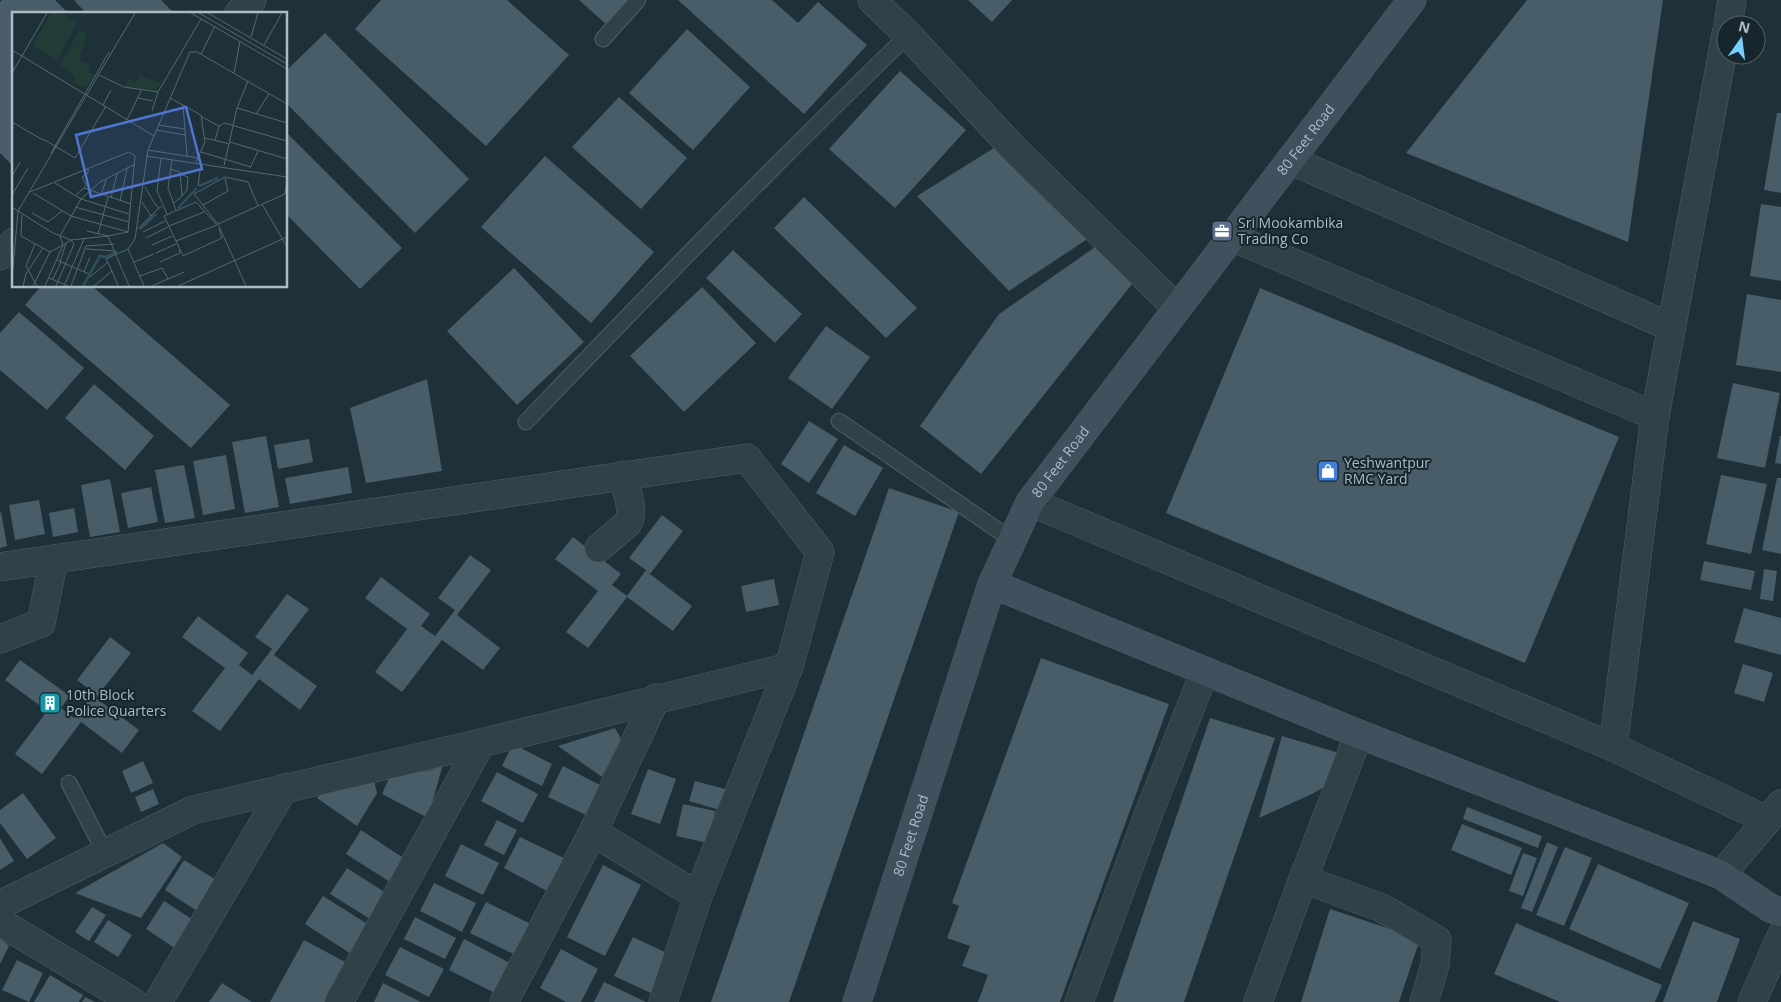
<svg xmlns="http://www.w3.org/2000/svg" width="1781" height="1002" viewBox="0 0 1781 1002" font-family="'Open Sans',sans-serif">
	<rect width="100%" height="100%" fill="#1e3038"/>
	<g fill="#485d67">
		<polygon points="2,0 55,0 69,14 14,14 14,167 0,153 0,2"/>
		<polygon points="74,0 161,0 175,14 87,14"/>
		<polygon points="381,0 507,0 569,55 486,146 355,29"/>
		<polygon points="579,0 631,0 608,26"/>
		<polygon points="678,0 772,0 798,23 818,2 867,45 804,114"/>
		<polygon points="968,0 1012,0 992,22"/>
		<polygon points="1527,0 1663,0 1628,242 1406,153"/>
		<polygon points="687,29 750,87 693,150 629,93"/>
		<polygon points="325,33 469,179 415,233 286,103 286,71"/>
		<polygon points="900,71 966,130 895,208 829,149"/>
		<polygon points="619,97 687,158 641,209 572,147"/>
		<polygon points="1777,113 1781,113 1781,193 1764,190"/>
		<polygon points="286,132 402,248 360,289 286,214"/>
		<polygon points="1005,141 1095,234 1009,291 917,196"/>
		<polygon points="545,156 654,252 591,323 481,227"/>
		<polygon points="804,197 917,308 886,338 774,228"/>
		<polygon points="1761,204 1781,207 1781,281 1750,276"/>
		<polygon points="1098,245 1140,274 981,474 920,426 999,314"/>
		<polygon points="733,250 802,314 775,343 706,278"/>
		<polygon points="514,268 584,342 517,405 447,331"/>
		<polygon points="41,286 92,286 230,405 191,448 25,305"/>
		<polygon points="702,287 756,343 684,412 630,356"/>
		<polygon points="1260,288 1619,437 1525,663 1166,513"/>
		<polygon points="1747,294 1781,300 1781,372 1736,365"/>
		<polygon points="19,312 84,368 47,410 0,370 0,333"/>
		<polygon points="826,326 870,357 832,409 788,378"/>
		<polygon points="427,379 442,471 366,483 350,408"/>
		<polygon points="1733,383 1780,393 1765,468 1717,458"/>
		<polygon points="94,384 154,436 125,470 65,418"/>
		<polygon points="809,421 838,439 809,483 781,464"/>
		<polygon points="266,436 279,507 245,513 232,442"/>
		<polygon points="1780,436 1781,436 1781,464 1775,463"/>
		<polygon points="309,439 313,462 278,469 274,445"/>
		<polygon points="844,445 883,468 855,516 816,493"/>
		<polygon points="226,455 235,509 203,515 193,461"/>
		<polygon points="184,465 195,518 165,523 155,470"/>
		<polygon points="348,467 352,493 290,504 285,478"/>
		<polygon points="1721,475 1767,484 1751,554 1706,544"/>
		<polygon points="1777,478 1781,478 1781,554 1762,550"/>
		<polygon points="110,479 120,532 90,537 81,485"/>
		<polygon points="151,487 158,522 128,528 121,493"/>
		<polygon points="889,488 959,512 789,1002 711,1002"/>
		<polygon points="39,500 45,534 15,540 9,505"/>
		<polygon points="74,508 78,532 53,537 49,513"/>
		<polygon points="1,512 7,546 0,548 0,513"/>
		<polygon points="662,515 683,531 650,574 692,606 673,631 627,597 588,648 566,632 598,591 555,559 573,537 621,574 612,585 627,596 646,570 629,558"/>
		<polygon points="470,555 491,570 457,615 500,648 483,670 442,640 402,692 375,672 407,629 365,598 381,577 430,614 421,626 435,636 455,610 438,598"/>
		<polygon points="1704,561 1755,571 1751,590 1700,580"/>
		<polygon points="1764,569 1777,571 1773,601 1760,599"/>
		<polygon points="774,579 779,605 746,612 741,586"/>
		<polygon points="287,594 309,609 274,655 317,686 300,710 259,679 220,731 192,711 225,668 182,637 198,616 248,653 239,665 252,675 272,649 255,637"/>
		<polygon points="1744,608 1781,618 1781,655 1734,642"/>
		<polygon points="110,637 131,653 96,698 139,730 122,753 81,722 42,774 15,754 47,711 5,680 20,660 70,696 61,708 74,718 94,693 77,680"/>
		<polygon points="1041,658 1169,704 1060,1002 978,1002 988,975 962,966 970,946 947,938 959,906 952,903"/>
		<polygon points="1743,664 1773,673 1764,702 1734,693"/>
		<polygon points="1210,718 1275,738 1184,1002 1113,1002"/>
		<polygon points="615,728 621,739 602,777 558,746"/>
		<polygon points="1282,736 1346,755 1340,778 1312,794 1259,818"/>
		<polygon points="513,744 552,764 542,786 502,766"/>
		<polygon points="143,761 153,783 131,793 122,771"/>
		<polygon points="443,764 428,818 382,794 390,776 432,770"/>
		<polygon points="563,766 600,785 586,815 548,797"/>
		<polygon points="648,769 676,779 660,824 631,814"/>
		<polygon points="497,772 538,794 523,823 481,801"/>
		<polygon points="374,780 377,793 357,826 317,798 323,791"/>
		<polygon points="695,781 736,792 730,813 689,801"/>
		<polygon points="153,789 159,804 141,812 135,797"/>
		<polygon points="23,793 56,838 27,859 0,823 0,810"/>
		<polygon points="683,804 715,811 708,843 676,836"/>
		<polygon points="1467,807 1542,836 1538,848 1463,819"/>
		<polygon points="497,820 517,830 504,855 484,845"/>
		<polygon points="1462,824 1522,848 1511,875 1451,850"/>
		<polygon points="361,830 405,859 390,882 346,854"/>
		<polygon points="520,837 564,858 547,891 504,868"/>
		<polygon points="0,838 14,861 0,870"/>
		<polygon points="1547,842 1558,847 1532,912 1521,908"/>
		<polygon points="163,843 182,857 141,918 75,893"/>
		<polygon points="461,844 499,863 483,895 445,876"/>
		<polygon points="1565,847 1592,858 1564,926 1536,915"/>
		<polygon points="1523,853 1537,858 1523,896 1509,891"/>
		<polygon points="184,860 226,886 206,917 165,890"/>
		<polygon points="1598,864 1689,903 1660,969 1569,929"/>
		<polygon points="603,865 641,885 605,956 567,937"/>
		<polygon points="347,868 386,893 370,919 330,894"/>
		<polygon points="434,883 476,903 462,932 420,911"/>
		<polygon points="323,896 369,925 351,954 305,924"/>
		<polygon points="164,901 201,925 182,953 146,929"/>
		<polygon points="486,902 533,925 518,956 470,933"/>
		<polygon points="92,907 106,915 89,941 75,932"/>
		<polygon points="1330,909 1420,939 1399,1002 1301,1002"/>
		<polygon points="415,917 456,938 445,959 404,939"/>
		<polygon points="108,920 132,935 118,957 94,942"/>
		<polygon points="1693,921 1740,939 1717,1002 1663,1002"/>
		<polygon points="1516,923 1662,985 1655,1002 1560,1002 1494,974"/>
		<polygon points="633,937 671,955 653,994 614,976"/>
		<polygon points="0,938 9,946 0,964"/>
		<polygon points="464,939 512,964 497,994 449,970"/>
		<polygon points="304,940 349,964 329,1002 270,1002"/>
		<polygon points="400,947 444,969 429,997 385,975"/>
		<polygon points="561,949 598,969 581,1002 566,1002 540,988"/>
		<polygon points="17,960 43,973 29,1002 2,990"/>
		<polygon points="50,975 83,995 79,1002 34,1002"/>
		<polygon points="604,982 646,1002 594,1002"/>
		<polygon points="222,983 252,1002 209,1002"/>
		<polygon points="383,983 421,1002 374,1002"/>
		<polygon points="85,997 95,1002 82,1002"/>
	</g>
	<g fill="none" stroke-linecap="round" stroke-linejoin="round">
		<g stroke="#4f5f66" stroke-width="17">
			<g id="lane">
				<polyline points="603,39 638,0"/>
				<polyline points="839,421 1012,540"/>
				<path d="M526,422C651,291 778,161 908,35"/>
				<polyline points="69,783 105,853"/>
			</g>
		</g>
		<g stroke="#4f5f66" stroke-width="29">
			<g id="street">
				<polyline points="872,0 908,35 1017,152 1177,308"/>
				<polyline points="238,14 252,0"/>
				<polyline points="1728,25 1732,0"/>
				<polyline points="1290,160 1671,327"/>
				<polyline points="1232,237 1655,416"/>
				<polyline points="0,256 14,242"/>
				<polyline points="1030,502 1613,747 1767,820"/>
				<path d="M599,548L628,523C635,511 626,489 623,475"/>
				<polyline points="0,567 747,458 820,552 789,667 698,896 663,1002"/>
				<polyline points="0,639 41,623 54,559"/>
				<polyline points="1613,747 1655,416 1726,34"/>
				<polyline points="593,832 698,896"/>
				<polyline points="1721,875 1781,804"/>
				<polyline points="1303,879 1382,908 1437,940 1435,965 1424,1002"/>
				<polyline points="0,905 193,810 481,743 789,667"/>
				<polyline points="0,922 133,1002"/>
				<polyline points="158,1002 284,788"/>
				<polyline points="339,1002 481,743"/>
				<polyline points="504,1002 593,832 656,698"/>
				<polyline points="1079,1002 1150,810 1205,671"/>
				<polyline points="1258,1002 1303,879 1359,734"/>
				<polyline points="1752,1002 1781,936"/>
			</g>
		</g>
		<g stroke="#4f5f66" stroke-width="29">
			<g id="secondary">
				<polyline points="992,584 1359,734 1721,875 1770,908 1781,912"/>
				<path id="s1" d="M857,1002L992,584L1030,502L1412,0"/>
			</g>
		</g>
		<use href="#lane" stroke="#314148" stroke-width="15"/>
		<use href="#street" stroke="#314148" stroke-width="28"/>
		<use href="#secondary" stroke="#3f515c" stroke-width="28"/>
	</g>
	<defs>
		<g id="office-square" transform="scale(1.125)"><rect x="-9" y="-9" width="18" height="18" rx="4" fill="#5c6f8a" stroke="#17262c"/><path d="M-6-3h4V-5.5h4V-3h4V5H-6ZM-1-4.5V-3h2v-1.5ZM-6 0V1H6V0Z" fill="#fff"/></g>
		<g id="shop-square" transform="scale(1.125)"><rect x="-9" y="-9" width="18" height="18" rx="4" fill="#3f7fe0" stroke="#17262c"/><path d="M-5-2.5h2.3a2.7 3.5 0 0 1 5.4 0H5L5.5 6h-11ZM-1.5-2.5h3a1.5 2.3 0 0 0-3 0Z" fill="#fff"/></g>
		<g id="building-square" transform="scale(1.125)"><rect x="-9" y="-9" width="18" height="18" rx="4" fill="#0f9aa8" stroke="#17262c"/><path d="M-4-6H4V6H1V3H-1V6H-4ZM-2.5-4.3h1.7v1.8h-1.7ZM.8-4.3h1.7v1.8H.8ZM-2.5-1h1.7V.8h-1.7ZM.8-1h1.7V.8H.8Z" fill="#fff"/></g>
	</defs>
	<g fill-rule="evenodd">
		<use href="#office-square" x="1222" y="231"/>
		<use href="#shop-square" x="1328" y="471"/>
		<use href="#building-square" x="50" y="703"/>
	</g>
	<g text-anchor="middle" stroke-width="4" stroke-linejoin="round" paint-order="stroke">
		<g font-size="14" fill="#abbcc5" stroke="#17262c">
			<text dy="5" stroke="none"><textPath href="#s1" startOffset="985">80 Feet Road</textPath></text>
			<text dy="5" stroke="none"><textPath href="#s1" startOffset="580">80 Feet Road</textPath></text>
			<text dy="5" stroke="none"><textPath href="#s1" startOffset="175">80 Feet Road</textPath></text>
		</g>
		<g font-size="14" fill="#abbcc5" stroke="#17262c" text-anchor="start">
			<text x="1238" y="228">Sri Mookambika<tspan x="1238" dy="16">Trading Co</tspan></text>
			<text x="1344" y="468">Yeshwantpur<tspan x="1344" dy="16">RMC Yard</tspan></text>
			<text x="66" y="700">10th Block<tspan x="66" dy="16">Police Quarters</tspan></text>
		</g>
	</g>
	<g transform="translate(12 12)">
		<rect width="275" height="275" fill="#1e3038"/>
		<path d="M39,1H50L66,10L45,48L21,33ZM68,18L75,21L67,47L79,53L77,60L82,63L75,76L61,72L63,64L47,54ZM128,63L149,71L144,79L113,75L117,66L124,70Z" fill="#213b36"/>
		<path fill="none" stroke="#2d505e" stroke-width="2.5" d="M187,174L206,166M166,196L185,176M128,217L144,202M71,274L88,244L94,245L105,240"/>
		<path fill="none" stroke="#566870" stroke-width="1" d="M179,1L275,57M187,1L275,52M196,1L275,47M239,25L246,1M252,33L270,1M0,38L142,124M189,42L203,14M0,61L35,1M222,61L228,29M87,63L112,75L146,80M126,86L141,89M158,86L189,103L193,130L184,150M91,93L99,78M171,93L175,144M225,96L275,111M140,99L146,80L189,7M244,102L257,82M190,105L207,114M115,108L130,77M0,110L31,128M146,113L173,117M144,118L173,123M193,126L218,132M31,127L63,146L94,94M203,128L207,114L212,111L275,129M218,130L275,147M136,138L186,146M189,140L239,155M39,141L97,40M134,144L275,165M149,146L145,179L155,202M160,147L156,176L164,198M212,154L225,96L236,69M238,156L246,139M158,157L168,160L170,184L162,191M168,162L176,165L175,178L170,184M0,164L8,150M43,171L69,187L117,202M186,174L189,152M133,175L143,192L147,196L150,194M72,176L74,173L70,165L76,161V157M18,180L117,140L123,144L116,220L96,224L75,219M21,181L59,204L116,220M0,183L16,156M64,183L72,176L119,192M89,183L94,168M99,186L105,162M108,189L115,157M130,190L139,204M184,190L205,213L164,229L152,204ZM250,192L275,235M191,193L216,179L213,166M0,195L6,199L0,267M63,195L117,210M20,201L36,210L50,199M10,203L9,224L38,240L51,233L48,224L69,187L88,170L123,152M206,212L273,182L275,167M157,214L192,200M126,217L147,196M131,220L153,209M86,222L96,185M96,224L59,228L41,221L6,199L123,1M96,224L117,274M134,226L156,215M164,229L171,244L210,226L207,217M23,232L14,254L25,274M140,233L160,224M74,237L103,239M116,237L132,274M144,241L164,232M45,248L77,262M48,250L54,231M122,250L142,242M148,250L168,241L167,238M100,259L106,274M72,260L78,245M128,264L150,256L156,267M78,265L96,250M37,266L56,274M41,267L49,250M11,274L14,262L31,236M21,274L38,240M33,274L51,233L59,228L62,232L44,274M52,274L72,227M59,274L74,234L102,232M82,274L100,259L94,247L116,237L123,227L136,138L178,40H185L275,92M140,274L172,260M166,274L275,225M234,274L206,212L182,182L213,165L236,170L246,194"/>
		<path fill="#4f74d1" fill-opacity="0.15" stroke="#4f74d1" stroke-width="2.5" d="M174,95L190,157L79,185L64,123Z"/>
		<rect width="275" height="275" fill="none" stroke="#abbcc5" stroke-width="2.5"/>
	</g>
	<g transform="translate(1741 40) rotate(14)"><circle r="24" fill="#17262c" stroke="#526269"/>
	<path d="M0-4L9 19L0 12L-9 19Z" fill="#76d0ff"/>
	<text y="-8" font-size="14" font-weight="bold" text-anchor="middle" fill="#abbcc5">N</text>
	</g>
</svg>
